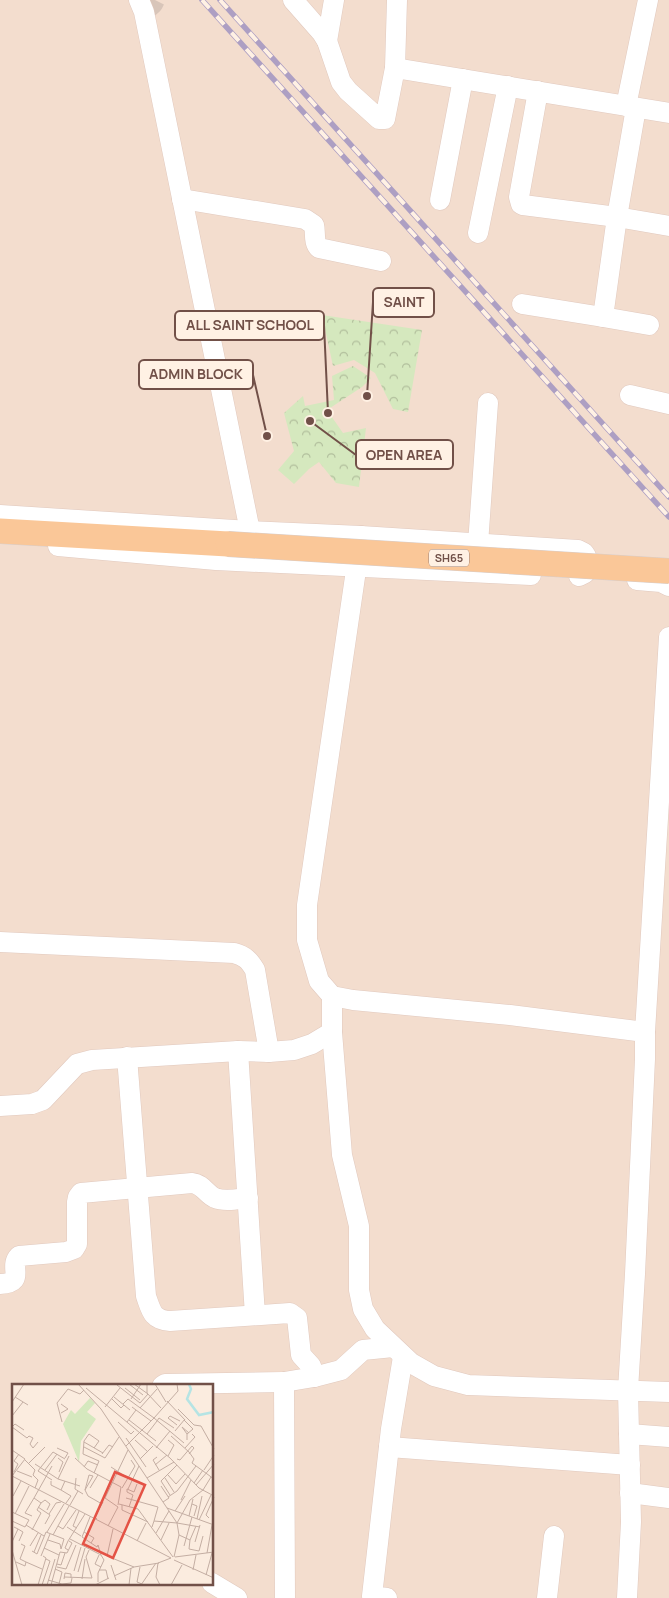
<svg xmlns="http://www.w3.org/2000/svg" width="669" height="1598" viewBox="0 0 669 1598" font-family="Manrope,sans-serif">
	<defs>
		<pattern id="forest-crowns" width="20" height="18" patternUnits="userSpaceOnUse" patternTransform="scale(1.25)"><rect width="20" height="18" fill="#d5e8be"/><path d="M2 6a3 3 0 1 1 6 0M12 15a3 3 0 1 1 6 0" fill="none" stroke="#b1be9c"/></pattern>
	</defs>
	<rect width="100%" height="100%" fill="#fbecdf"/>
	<path fill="#f3ddce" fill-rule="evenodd" d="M0,0H669V1598H0ZM14,1386H212V1584H14Z"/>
	<g fill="url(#forest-crowns)">
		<polygon points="322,315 422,330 408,412 393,409 375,373 354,360 333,366"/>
		<polygon points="353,366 371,378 362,387 327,410 343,433 366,428 359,487 336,483 319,462 309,469 294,484 278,470 294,451 284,413 303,396 305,406 334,400 332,376"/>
	</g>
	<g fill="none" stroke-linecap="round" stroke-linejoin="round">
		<polyline stroke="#d8c5b9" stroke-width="20" stroke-dasharray="20 10" stroke-linecap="butt" points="144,12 153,4 155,0"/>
		<g stroke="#e1c9be" stroke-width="21">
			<g id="minor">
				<polyline points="139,0 144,12 250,531"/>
				<polyline points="293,0 322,33 327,41 341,82 348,91 379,119 385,119 395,68 669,113"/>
				<polyline points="327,41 334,0"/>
				<polyline points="395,68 397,0"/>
				<polyline points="538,91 519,197 521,204 523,205 617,217 669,226"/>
				<polyline points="626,106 648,0"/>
				<polyline points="636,108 617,217 603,317 649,325"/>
				<path d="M182,199L305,219L314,225C316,233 313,242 319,248L381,261"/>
				<polyline points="440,200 463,79"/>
				<polyline points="478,233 508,86"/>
				<polyline points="522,304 603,317"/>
				<polyline points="630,395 669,404"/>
				<polyline points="0,515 250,531 361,536 578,550 584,553 586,556 585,573 579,576"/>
				<polyline points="361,536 307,905 307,940 319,981 332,996 353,1000 510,1015 645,1032 645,1059 635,1274 628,1390 631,1522 627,1598"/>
				<polyline points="478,544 488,403"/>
				<polyline points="58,546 216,560 531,575"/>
				<polyline points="637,580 661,582 669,586"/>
				<path d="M0,942L234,953C245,956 249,960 255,970L269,1052"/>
				<polyline points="332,996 332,1032 342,1155 359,1226 359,1290 363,1309 375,1329 411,1363 434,1376 468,1385 669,1392"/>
				<polyline points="645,1032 669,637"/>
				<polyline points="238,1051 255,1315"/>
				<path d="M127,1057L146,1296C151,1310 152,1320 170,1321L290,1313L297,1318L301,1355L311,1366L314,1377"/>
				<polyline points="0,1106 32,1104 43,1100 77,1064 92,1060 238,1051 269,1052 294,1050 312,1044 332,1032"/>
				<path d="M0,1284C27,1283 8,1267 19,1256L66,1252L74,1249L77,1244V1202L78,1197L81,1193L192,1183C203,1184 206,1194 215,1198C225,1202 238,1199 248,1198"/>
				<polyline points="284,1382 285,1598"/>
				<polyline points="162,1386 165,1384 284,1382 314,1377 341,1370 363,1350 393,1347"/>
				<polyline points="629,1434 669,1437"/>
				<polyline points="389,1447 630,1465"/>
				<polyline points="630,1493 669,1498"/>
				<polyline points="212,1583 237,1598"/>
				<polyline points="387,1598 372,1596 391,1429 403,1357"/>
				<polyline points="547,1598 554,1536"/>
			</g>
		</g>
		<g stroke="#d7cecc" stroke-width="26">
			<polyline id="major" points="0,531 228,544"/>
		</g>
		<use href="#minor" stroke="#fff" stroke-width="20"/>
		<use href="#major" stroke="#fac798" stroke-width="25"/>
		<g stroke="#ad9fc3" stroke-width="5.5">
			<g id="rail">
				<polyline points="202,0 669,517"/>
				<polyline points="220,0 669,497"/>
			</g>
		</g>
		<use href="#rail" stroke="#fff1e4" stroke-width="4" stroke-dasharray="11" stroke-linecap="butt"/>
		<g stroke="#d7cecc" stroke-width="26" stroke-linecap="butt">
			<polyline id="major-bridge" points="228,544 669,571"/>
		</g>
		<use href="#major-bridge" stroke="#fac798" stroke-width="25"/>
	</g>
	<g text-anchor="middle" stroke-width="5" stroke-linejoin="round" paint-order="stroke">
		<rect fill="#fff1e4" stroke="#9c8077" stroke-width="1" x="429" y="549.5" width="40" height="17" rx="4"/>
		<g font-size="11" font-weight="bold" fill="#715048">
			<text x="449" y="562">SH65</text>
		</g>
	</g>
	<g transform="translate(12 1384)">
		<rect width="201" height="201" fill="#fbecdf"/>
		<path d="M78,14L83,19L75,28L84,35L69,57L67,78L51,40L59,26L63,30Z" fill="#d5e8be"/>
		<path fill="none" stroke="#b5e4e4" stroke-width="2.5" d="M177,0L179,5L175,15L187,31L202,28"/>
		<path fill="none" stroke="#c4aea3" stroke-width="1" d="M66,0L89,25L165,139L167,151L162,173M117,0L131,11M135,0V9L149,24M143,0L154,18M105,1L128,19L136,10L122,0M74,4L158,74L187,104L202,112M113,4L128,16M3,13L16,21M102,13L118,26M100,15L109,24L112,21M119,15L129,0M155,17L173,36M0,18L12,0M111,20L116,15L142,34M93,23L108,4M128,24L145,5M166,25L182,41L189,42L202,65M124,26L139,37M49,29L56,25L49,20M0,32L11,18M142,34L166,7L165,0M117,36L144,57M172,36L181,45L175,50V56M145,37L147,34L162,44M50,38L45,19L56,5L68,10L72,6M106,38L119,50L122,47M115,38L124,26L120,23M165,41L156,34L158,32L168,37M0,43L15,54L17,52L21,54L18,60L21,64L26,58M0,43L3,40L12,46M163,47L173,35M77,50L72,57L71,70L87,77L82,89M77,50L87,57L82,64M135,50L145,37M175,50L170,43L177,49M159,52L177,68L182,75L180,79L202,95M114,54L134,83M123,56L136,68M72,58L91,69M114,62L142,34L172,59M72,63L93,74L107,53M45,64L56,69L53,74M144,64L158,47M173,64L183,53L180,50M0,66L13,75L0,92M90,70L97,61L101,63M156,72L162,61L156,56M145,73L141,76L147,86M46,74L51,78L47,88M63,74L75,85L109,103L106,121M128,75L141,62M165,75L168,76L180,62L182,64L177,70M13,76L23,86L21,91L26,96L23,104M16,80L33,63M23,80L46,95L68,102M143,81L155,71M29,83L41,68L53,75M29,83L26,87L40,96M72,83L76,77L86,81M99,83L116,94L110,104M33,86L45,70M192,86L202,71M5,87L20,93M2,88L6,80L2,77L7,70M156,91L164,100L173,90M0,92L159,174M81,92L77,91L73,106L76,112L90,120M64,94L63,105L71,110M116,94L123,82L119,76M135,94L162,78M153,94L162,108M46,95L57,72M39,97V101L49,106M53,97L49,106L59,112L54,119M182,99L191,86M184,101L202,80M149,102L157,114L151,118M78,104L86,91M115,105V108L121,111L117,123M115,105L122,108L125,100M116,105L127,82M73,106L81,92M191,106L199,93M158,111L149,97L165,81M1,112L9,97M156,113L165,107L184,82M114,114L146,123L142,137M169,116L179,96M29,119L33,116L38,120L35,126M107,120L126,125L161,173M180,120L185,122L182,132M58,121L66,107M110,121V126L136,138M26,123L38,131L33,140M155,124L202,141M163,127L173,112M0,128L17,136L13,143L0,137M3,130L17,102M37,130L44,119L49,118M20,132L13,129L22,114M177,132L181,115M78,133L72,148L82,154L79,159M197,134L194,131L202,113M85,135L83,133L91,118M185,135L190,112M187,136L199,111M165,139L188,143M14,141L32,152M46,142L51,145L64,126M96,142L106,123L93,114L116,66M55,143L69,152M140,143L142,137L165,139L178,116L191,106M65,144L61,142L67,127M6,145L11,148L7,157M101,145L95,172L122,183M20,146L29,129L25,126L29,119L22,114L40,82M35,148L52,120M144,149L157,127M41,151L57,122M167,151L178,156L177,165L187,167M58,155L89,171L86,161L85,163L70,153L72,148M149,156L157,139M178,156L184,142M125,157L134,139M0,158L6,145L2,143M183,158L188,141M9,160L13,162L8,175L14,178M18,162L26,149M172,162L180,133M32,164L47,171M0,166L10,201M56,166L53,164L56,157L73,130M20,167L25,170L34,148L52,155L49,165L48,160L36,156M187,167L191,152M22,168L29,151M195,169L200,141M87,171L83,180L89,183M29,172L38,150M163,173L202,168M162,176L202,194M4,178L13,182L14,178L30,185M45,180L49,181L53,169M99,181L104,196M45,183L54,185L64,161M128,183L125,198L130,200M43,185L50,188L47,200M87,186H94L96,195M181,186L184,171M62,187L69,163M66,188L73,164M194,191L200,169M102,192L122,183L147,179M52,193L80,194L74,173L77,166M52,195L53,189L59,190V194M70,195L73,175M36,196L50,200L59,199L60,194M86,198V189L92,176L89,171M26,201L34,174L31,172M30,201L38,177L34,175M35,201L43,175M39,201L48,168L55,169L60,159L57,157M83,201L97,194M117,201L119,184M129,201L144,179M148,201L144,193L146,179L159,174M159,201L170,181"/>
		<path fill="#e45245" fill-opacity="0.15" stroke="#e45245" stroke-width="2.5" d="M103,88L133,101L101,174L71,160Z"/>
		<rect width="201" height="201" fill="none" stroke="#715048" stroke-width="2.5"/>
	</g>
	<path fill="none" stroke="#715048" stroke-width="2" d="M367 396L373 302M328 413L324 325M267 436L253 375M310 421L356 455"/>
	<g fill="#715048" stroke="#fff1e4" stroke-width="2">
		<circle cx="367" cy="396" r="5"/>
		<circle cx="328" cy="413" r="5"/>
		<circle cx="267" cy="436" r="5"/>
		<circle cx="310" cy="421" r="5"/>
	</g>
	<g fill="#fff1e4" stroke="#715048" stroke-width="2">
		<rect x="373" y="288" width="61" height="29" rx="5"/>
		<rect x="175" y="311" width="149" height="29" rx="5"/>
		<rect x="139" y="360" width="114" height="29" rx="5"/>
		<rect x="356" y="440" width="97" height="29" rx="5"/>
	</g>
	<g font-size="14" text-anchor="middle" font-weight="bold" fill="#715048">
		<text x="404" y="307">SAINT</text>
		<text x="250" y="330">ALL SAINT SCHOOL</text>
		<text x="196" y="379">ADMIN BLOCK</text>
		<text x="404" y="460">OPEN AREA</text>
	</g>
</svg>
